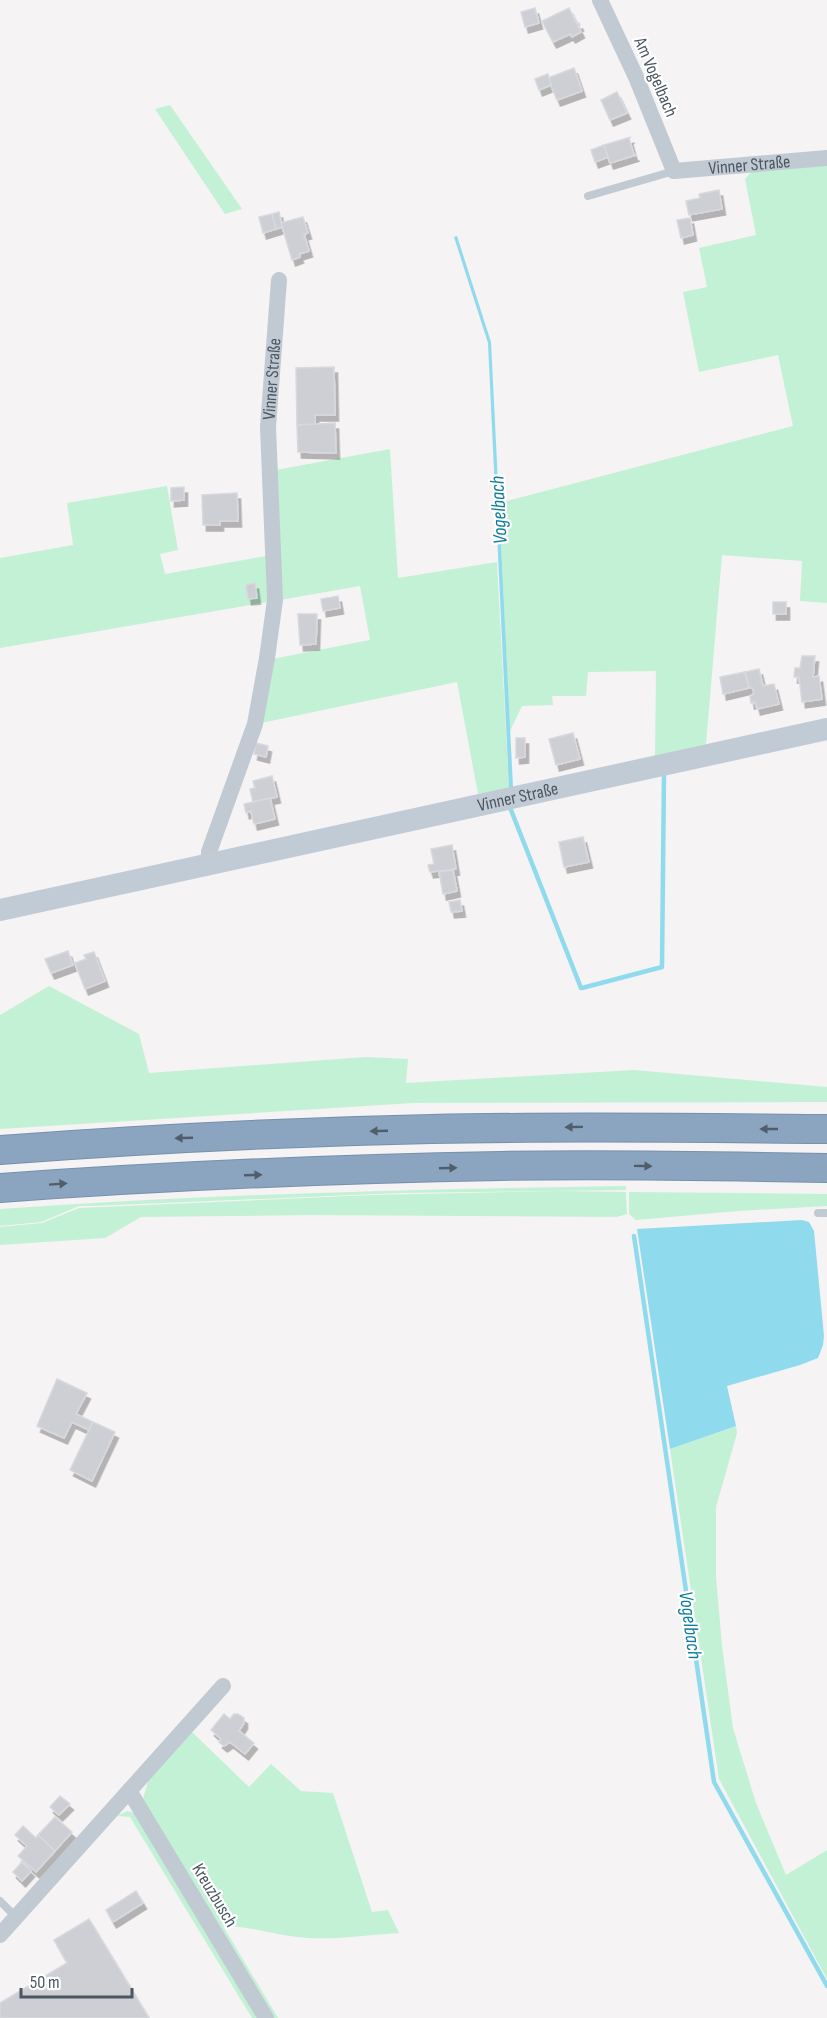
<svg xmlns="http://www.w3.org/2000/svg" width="827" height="2018" viewBox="0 0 827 2018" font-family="'Sofia Sans Condensed',sans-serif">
	<defs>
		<filter id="shadow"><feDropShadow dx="3.5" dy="6" stdDeviation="0" flood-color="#0004"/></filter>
	</defs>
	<rect width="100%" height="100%" fill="#f5f3f3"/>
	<g fill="#c3f1d5">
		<polygon points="170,105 242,209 225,214 155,109"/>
		<polygon points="827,163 827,603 800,601 802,561 722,555 706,744 655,756 656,671 588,672 586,696 552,696 553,705 522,706 510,731 499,503 793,426 778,355 699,372 683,292 707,287 699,248 756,235 745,179 753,170"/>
		<polygon points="390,449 398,578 497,562 509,788 478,794 457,682 261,723 272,659 370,640 360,586 280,600 276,470"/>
		<polygon points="167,486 178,550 160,554 165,574 266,556 267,602 0,648 0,558 73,545 67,503"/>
		<polygon points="49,986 139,1034 149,1073 366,1057 408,1059 406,1083 634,1070 827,1087 827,1102 413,1103 0,1129 0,1015"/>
		<path d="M626,1186V1190L399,1193L92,1206H79L41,1222L0,1226V1209C209,1194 417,1189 626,1186Z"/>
		<polygon points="561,1191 626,1192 627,1214 617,1217 311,1215 141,1217 105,1238 0,1245 0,1227 42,1223 79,1208 372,1195"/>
		<polygon points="629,1192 827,1194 827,1206 738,1211 636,1220 629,1214"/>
		<polygon points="736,1426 737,1433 716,1507 716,1577 722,1646 733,1728 756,1803 786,1875 827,1850 827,1979 719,1779 670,1449"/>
		<path d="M192,1732L249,1787L271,1764L301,1791L333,1793L372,1912L388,1910L399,1933C366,1935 330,1941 297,1937C272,1934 248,1926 223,1926L278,2018H272L143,1799L148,1781Z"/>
		<polygon points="127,1811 134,1813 261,2018 252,2018 130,1817 117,1816"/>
	</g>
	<g fill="#90daee">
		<polygon points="457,236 491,342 513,787 509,788 488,343 454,237"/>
		<polygon points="802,1220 809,1222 814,1231 824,1336 823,1345 818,1358 800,1365 727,1386 736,1426 670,1449 637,1229"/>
	</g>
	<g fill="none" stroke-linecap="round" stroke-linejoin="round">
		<g stroke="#90daee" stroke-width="4.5">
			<polyline points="511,810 581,988"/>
			<polyline points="582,988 662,967 664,773"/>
			<polyline points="634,1236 714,1782 827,1986"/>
		</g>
	</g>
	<g fill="#cdcfd5" stroke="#d7d9de" stroke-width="1.5" filter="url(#shadow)">
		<polygon points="535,8 539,23 525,27 521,12"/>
		<polygon points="569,8 577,24 579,23 580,25 578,26 581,32 572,37 570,34 553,42 542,21"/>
		<polygon points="574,68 582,91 557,100 548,78"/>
		<polygon points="548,74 551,85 539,90 535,79"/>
		<polygon points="617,92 627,113 610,120 601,100"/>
		<polygon points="631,137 629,138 634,155 636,155 610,163 604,145"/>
		<polygon points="604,145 608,157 595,162 591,150"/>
		<polygon points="719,190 722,209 689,215 686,201 700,198 699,194"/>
		<polygon points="279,212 282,227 276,229 272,214"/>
		<polygon points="272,214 276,229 263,233 259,217"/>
		<polygon points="303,217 308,233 304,234 309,251 299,254 300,257 292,260 281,223"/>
		<polygon points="690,218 693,235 681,238 677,220"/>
		<polygon points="334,367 335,415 315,415 315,425 297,425 296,368"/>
		<polygon points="335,423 336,453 298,452 297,425"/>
		<polygon points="184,487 184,500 171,501 171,488"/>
		<polygon points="237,493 238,521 220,521 220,525 203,525 202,495"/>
		<polygon points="255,583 257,598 248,599 246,585"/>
		<polygon points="338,596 340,608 323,611 321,599"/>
		<rect x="773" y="602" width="13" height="12"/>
		<polygon points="298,614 317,614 316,644 300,645"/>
		<polygon points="802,656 815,656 813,677 819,676 822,699 802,702 799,677 794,677 795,668 800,668"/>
		<polygon points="759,669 763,686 774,684 779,704 757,709 755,702 751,703 750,696 754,694 753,688 749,688 745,672"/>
		<polygon points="745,672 749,688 723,694 720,677"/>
		<polygon points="573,733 580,759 556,765 549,739"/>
		<polygon points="516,738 525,738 525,757 516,758"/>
		<polygon points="256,743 268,746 266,757 254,754"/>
		<polygon points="272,776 277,797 253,802 250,789 255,788 253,781"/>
		<polygon points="270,798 275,819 254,824 251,811 246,813 244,804"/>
		<polygon points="583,837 589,862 564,867 559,842"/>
		<polygon points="452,845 456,869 430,872 428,865 434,864 431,849"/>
		<polygon points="453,870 457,891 443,894 439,872"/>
		<polygon points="460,900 462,911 451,912 449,902"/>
		<polygon points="68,951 73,965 51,973 45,959"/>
		<polygon points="94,952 105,981 85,989 75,963 86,959 84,955"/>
		<polygon points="57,1379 87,1393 76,1414 93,1422 89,1430 72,1422 64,1438 37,1426"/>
		<polygon points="93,1422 115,1432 92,1481 70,1470"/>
		<polygon points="224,1714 230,1719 234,1714 238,1714 244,1718 244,1723 239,1731 254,1743 245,1754 230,1742 224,1746 219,1742 221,1739 211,1730"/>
		<polygon points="60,1796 70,1804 59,1815 50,1807"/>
		<polygon points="55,1817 72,1832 55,1851 38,1835"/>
		<polygon points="23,1826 36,1838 38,1835 55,1851 36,1872 18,1856 27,1846 15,1835"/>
		<polygon points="22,1862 31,1871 22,1881 13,1872"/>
		<polygon points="136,1891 143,1903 113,1922 106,1910"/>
		<polygon points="89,1919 149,2018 0,2018 0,2003 67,1963 54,1940"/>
	</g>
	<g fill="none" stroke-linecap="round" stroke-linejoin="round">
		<g stroke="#7690ad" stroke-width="30">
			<g id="highway">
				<path d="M0,1150C144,1139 288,1132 431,1129C563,1126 695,1128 827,1129"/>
				<path d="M0,1188C166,1176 333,1169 500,1166C609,1164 718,1166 827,1168"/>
			</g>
		</g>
		<g stroke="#c1cad2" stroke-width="8">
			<polyline points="588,196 674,171"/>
			<polyline points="818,1213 827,1213"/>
			<polyline points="0,1901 16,1917"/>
		</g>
		<g stroke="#c1cad2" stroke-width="16">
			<path id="s1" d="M600,0L636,77L674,171L827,158"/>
			<path id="s2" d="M209,864V852L255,724L267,658L275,600L268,427L279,280"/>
			<polyline points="130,1792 266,2018"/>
			<polyline points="0,1935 223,1686"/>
		</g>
		<path stroke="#c1cbd6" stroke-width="22" id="s3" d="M0,910L827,729"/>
		<use href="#highway" stroke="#8ba5c1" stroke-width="28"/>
	</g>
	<defs><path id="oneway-solid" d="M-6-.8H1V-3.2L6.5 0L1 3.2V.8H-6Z" transform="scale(1.5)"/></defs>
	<g fill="#505e6b">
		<use href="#oneway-solid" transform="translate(574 1127) rotate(179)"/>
		<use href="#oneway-solid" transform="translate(769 1129) rotate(-180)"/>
		<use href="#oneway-solid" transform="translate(379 1131) rotate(178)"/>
		<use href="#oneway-solid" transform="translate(184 1138) rotate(178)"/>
		<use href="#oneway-solid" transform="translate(643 1166) rotate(1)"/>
		<use href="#oneway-solid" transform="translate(448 1168) rotate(-2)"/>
		<use href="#oneway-solid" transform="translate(253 1175) rotate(-2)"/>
		<use href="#oneway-solid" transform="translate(58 1184) rotate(-4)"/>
	</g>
	<g text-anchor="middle" stroke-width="4.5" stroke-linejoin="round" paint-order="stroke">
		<g font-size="18" fill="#4a5661" stroke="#fff">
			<text transform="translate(656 77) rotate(67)" y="6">Am Vogelbach</text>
			<text dy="6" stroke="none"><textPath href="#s1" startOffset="262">Vinner Straße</textPath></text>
			<text dy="6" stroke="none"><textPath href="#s2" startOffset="495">Vinner Straße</textPath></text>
			<text dy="6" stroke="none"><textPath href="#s3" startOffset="530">Vinner Straße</textPath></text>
			<text transform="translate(215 1895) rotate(59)" y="6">Kreuzbusch</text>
		</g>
		<g font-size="20" font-style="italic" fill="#0c7c9b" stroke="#fff">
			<text transform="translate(498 510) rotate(-93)" y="7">Vogelbach</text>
			<text transform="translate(691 1625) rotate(82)" y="7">Vogelbach</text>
		</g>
	</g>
	<path d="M21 1988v9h111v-9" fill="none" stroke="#4a5661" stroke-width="3"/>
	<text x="30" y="1988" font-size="18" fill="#4a5661" stroke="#ffffff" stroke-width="4.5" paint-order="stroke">50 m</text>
</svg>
